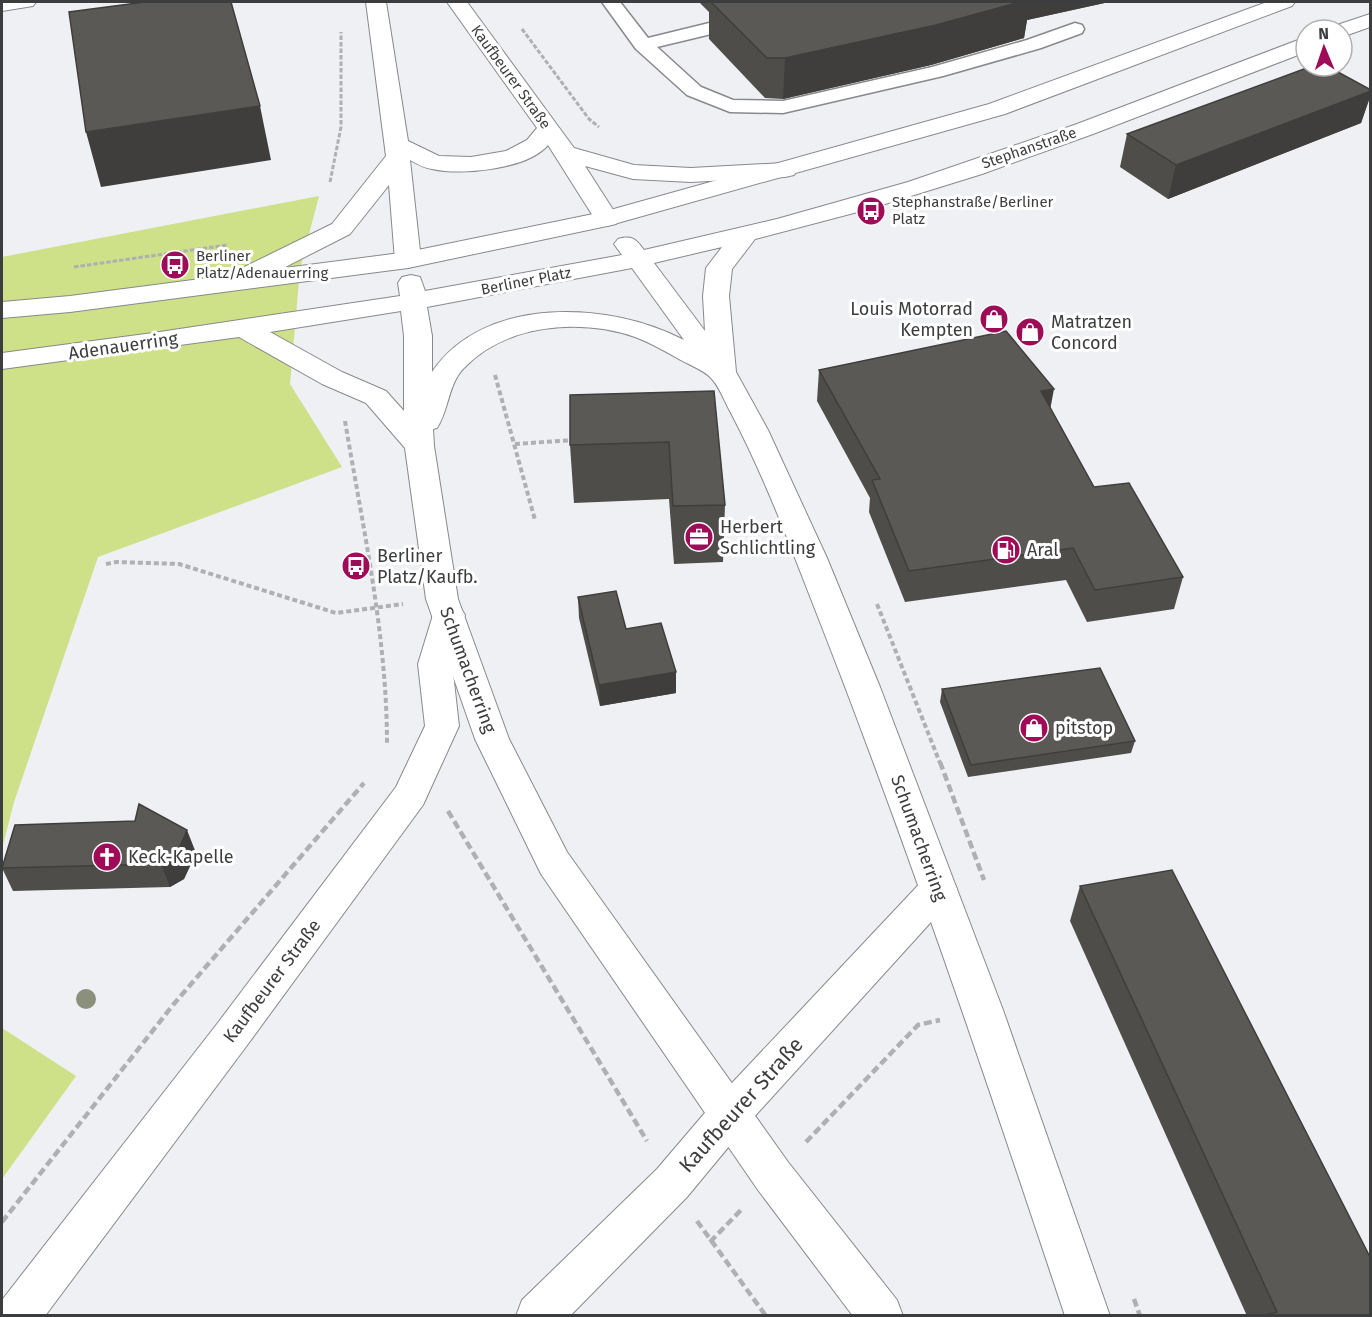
<svg xmlns="http://www.w3.org/2000/svg" width="1372" height="1317" viewBox="0 0 1372 1317" font-family="'Fira Sans',sans-serif">
	<rect width="100%" height="100%" fill="#eef0f3"/>
	<g fill="#cee088">
		<polygon points="319,196 300,269 290,384 342,467 98,557 14,802 2,849 2,257"/>
		<polygon points="2,1028 76,1076 2,1179"/>
	</g>
	<g fill="none" stroke-linecap="round" stroke-linejoin="round">
		<g stroke="#87898b" stroke-width="3">
			<polygon id="service" points="602,2 620,2 648,38 746,14 753,16 755,20 753,24 657,47 701,87 733,100 783,101 932,67 1027,40 1075,23 1082,25 1084,29 1082,33 1041,48 943,76 783,113 730,112 687,95 636,49"/>
		</g>
		<g stroke="#87898b" stroke-width="2">
			<polygon id="minor" points="2,2 36,2 33,6 2,11"/>
		</g>
		<g stroke="#87898b" stroke-width="2">
			<g id="tertiary">
				<polygon points="449,604 460,607 465,615 452,664 459,726 423,805 245,1048 45,1316 2,1316 2,1300 217,1024 396,787 425,726 418,664 433,615 438,607"/>
				<polygon points="938,874 951,878 957,889 951,900 745,1127 687,1197 570,1316 516,1316 522,1300 657,1169 715,1101 925,878"/>
			</g>
		</g>
		<g stroke="#87898b" stroke-width="2">
			<path id="secondary" d="M366,2H386L408,141L439,156L471,157L506,151L527,140L537,128L447,2H467L574,148L634,165L691,168L785,163L794,165L797,170L794,175L785,177L691,182L633,179L585,166L619,219L616,224L607,226L598,224L548,145C528,169 462,176 432,169C424,168 417,164 410,160L421,260L417,265L408,268L399,265L395,260L389,185L350,234L246,287L237,289L228,287L224,281L228,275L332,224L386,156Z"/>
		</g>
		<g stroke="#87898b" stroke-width="2">
			<g id="primary">
				<polygon points="1267,2 1295,2 1292,6 1005,114 607,226 408,268 70,312 2,318 2,302 70,296 408,252 603,212 989,104"/>
				<polygon points="1370,14 1370,27 1342,37 1342,30 1332,30 1334,26"/>
				<path d="M1306,37V52L1093,134L982,174L869,209L755,239L732,269L729,296L736,372L768,430L827,558L880,687L1003,1010L1110,1316H1065C985,1075 904,835 811,599C787,537 762,472 731,413C725,403 720,387 711,378C704,370 687,364 677,358C663,350 649,342 635,337C580,318 506,324 464,368C448,384 449,410 437,428L433,429L434,446L458,599L509,739L567,852L788,1162L897,1300L903,1316H853L758,1190L541,874L475,739L426,599L405,448L366,403L322,384L239,337L2,369V353L153,333L400,296L398,283L402,277L411,275L420,277L425,291L622,255L614,244L618,239C632,235 636,239 644,250L777,219L908,182L1077,124ZM722,247L706,268L703,296L705,331L654,263ZM632,268L684,340C610,301 484,295 432,372V336L427,307ZM401,311L404,336V411L386,391L342,372L270,332Z"/>
			</g>
		</g>
		<g stroke="#aeb0b2" stroke-width="3" stroke-dasharray="4.5 2" stroke-linecap="butt">
			<polyline points="522,29 589,119 599,127"/>
			<polyline points="330,182 341,127 341,32"/>
			<polyline points="74,267 227,245"/>
		</g>
		<g stroke="#aeb0b2" stroke-width="4" stroke-dasharray="5 3" stroke-linecap="butt">
			<polyline points="495,375 535,520"/>
			<path d="M345,421C363,528 387,636 387,744"/>
			<polyline points="515,444 574,440"/>
			<polyline points="106,564 117,562 179,564 336,613 403,604"/>
			<polyline points="877,604 940,763"/>
		</g>
		<g stroke="#aeb0b2" stroke-width="4.5" stroke-dasharray="8 4" stroke-linecap="butt">
			<polyline points="940,762 984,880"/>
			<polyline points="448,811 647,1141"/>
			<polyline points="806,1142 918,1025 940,1020"/>
			<polyline points="697,1221 766,1316"/>
			<polyline points="2,1222 173,1005 364,783"/>
			<polyline points="710,1242 741,1210"/>
			<polyline points="1134,1299 1140,1316"/>
		</g>
		<use href="#service" fill="#fff" fill-rule="evenodd"/>
		<use href="#minor" fill="#fff" fill-rule="evenodd"/>
		<use href="#tertiary" fill="#fff" fill-rule="evenodd"/>
		<use href="#secondary" fill="#fff" fill-rule="evenodd"/>
		<use href="#primary" fill="#fff" fill-rule="evenodd"/>
	</g>
	<circle fill="#8b907c" cx="86" cy="999" r="10"/>
	<g fill="#4e4d4a">
		<polygon points="699,2 1109,2 1027,20 1024,38 931,65 783,99 765,98 709,39 709,12"/>
		<polygon points="1371,90 1371,94 1361,123 1168,199 1120,167 1127,134"/>
		<polygon points="819,370 1051,409 1094,487 1183,577 1174,609 1087,622 1066,580 905,602 869,512 870,498 817,401"/>
		<polygon points="714,391 725,505 723,562 674,564 669,499 574,503 570,445"/>
		<polygon points="578,597 626,629 676,672 676,693 600,706 579,618"/>
		<polygon points="942,689 1135,741 1131,753 968,777 940,702"/>
		<polygon points="196,853 184,879 170,887 13,891 2,868"/>
		<polygon points="1080,886 1371,1316 1247,1316 1070,921"/>
	</g>
	<g fill="#403e3c">
		<polygon points="1011,2 1109,2 1027,20 1024,38 931,65 783,99 785,58"/>
		<polygon points="1371,91 1371,94 1361,123 1168,199 1176,165"/>
		<polygon points="260,106 271,160 101,187 86,132"/>
		<polygon points="1054,389 1048,421 1041,391"/>
		<polygon points="676,672 676,693 600,706 599,685"/>
		<polygon points="187,830 196,853 184,879 170,887 161,864"/>
	</g>
	<g fill="#5b5956" stroke="#403e3c" stroke-width="1.5">
		<polygon points="145,2 231,2 260,106 86,132 69,12"/>
		<polygon points="711,2 1020,2 936,25 785,58 767,58"/>
		<polygon points="1312,66 1327,66 1371,90 1371,91 1176,165 1127,134"/>
		<polygon points="1006,331 1054,389 1041,391 1094,487 1129,483 1183,577 1095,590 1073,548 909,571 872,480 880,479 819,370"/>
		<polygon points="714,391 725,505 673,506 669,442 570,445 570,395"/>
		<polygon points="616,591 626,629 661,623 676,672 599,685 578,597"/>
		<polygon points="1100,668 1135,741 971,765 942,689"/>
		<polygon points="139,804 187,830 176,856 161,864 2,868 15,825 135,821"/>
		<polygon points="1172,870 1371,1259 1371,1316 1261,1316 1277,1312 1080,886"/>
	</g>
	<defs>
		<g id="bus-disc" transform="scale(1.5)"><circle r="9.5" fill="#9e0b56" stroke="#fff"/><path d="M-5-6H5V4H4V6H2V4H-2V6H-4V4H-5ZM-3.5-4V0h7V-4ZM-3.5 1.2v1.5H-2V1.2ZM2 1.2v1.5H3.5V1.2Z" fill="#fff"/></g>
		<g id="shop-disc" transform="scale(1.5)"><circle r="9.5" fill="#9e0b56" stroke="#fff"/><path d="M-5-2.5h2.3a2.7 3.5 0 0 1 5.4 0H5L5.5 6h-11ZM-1.5-2.5h3a1.5 2.3 0 0 0-3 0Z" fill="#fff"/></g>
		<g id="office-disc" transform="scale(1.5)"><circle r="9.5" fill="#9e0b56" stroke="#fff"/><path d="M-6-3h4V-5.5h4V-3h4V5H-6ZM-1-4.5V-3h2v-1.5ZM-6 0V1H6V0Z" fill="#fff"/></g>
		<g id="fuel-disc" transform="scale(1.5)"><circle r="9.5" fill="#9e0b56" stroke="#fff"/><path d="M-5.5-6h7V0h2V4h1.3V-2.5L3-4.5l.8-.8L6-3V5H2.5V1h-1V6h-7ZM-4.2-4.7v3.2H.2V-4.7Z" fill="#fff"/></g>
		<g id="church-disc" transform="scale(1.5)"><circle r="9.5" fill="#9e0b56" stroke="#fff"/><path d="M-1.2-6h2.4v3.5h3.3v2.4h-3.3V6h-2.4V-.1h-3.3v-2.4h3.3Z" fill="#fff"/></g>
	</defs>
	<g fill-rule="evenodd">
		<use href="#bus-disc" x="871" y="211"/>
		<use href="#bus-disc" x="175" y="265"/>
		<use href="#shop-disc" x="994" y="319"/>
		<use href="#shop-disc" x="1030" y="332"/>
		<use href="#office-disc" x="699" y="537"/>
		<use href="#fuel-disc" x="1006" y="550"/>
		<use href="#bus-disc" x="356" y="566"/>
		<use href="#shop-disc" x="1034" y="728"/>
		<use href="#church-disc" x="107" y="857"/>
	</g>
	<g text-anchor="middle" stroke-width="6" stroke-linejoin="round" paint-order="stroke">
		<g font-size="15" fill="#3c3d3e" stroke="#fff">
			<text transform="translate(511 77) rotate(54)" y="5">Kaufbeurer Straße</text>
			<text transform="translate(1029 148) rotate(-19)" y="5">Stephanstraße</text>
			<text transform="translate(526 281) rotate(-11)" y="5">Berliner Platz</text>
		</g>
		<g font-size="15" fill="#3c3d3e" stroke="#fff" text-anchor="start">
			<text x="892" y="207">Stephanstraße/Berliner<tspan x="892" dy="17">Platz</tspan></text>
			<text x="196" y="261">Berliner<tspan x="196" dy="17">Platz/Adenauerring</tspan></text>
		</g>
		<g font-size="18" fill="#3c3d3e" stroke="#fff" text-anchor="start">
			<text x="973" y="315" text-anchor="end">Louis Motorrad<tspan x="973" dy="21">Kempten</tspan></text>
			<text x="1051" y="328">Matratzen<tspan x="1051" dy="21">Concord</tspan></text>
			<text x="720" y="533">Herbert<tspan x="720" dy="21">Schlichtling</tspan></text>
			<text x="1027" y="556">Aral</text>
			<text x="377" y="562">Berliner<tspan x="377" dy="21">Platz/Kaufb.</tspan></text>
			<text x="1055" y="734">pitstop</text>
			<text x="128" y="863">Keck-Kapelle</text>
		</g>
		<g font-size="18" fill="#3c3d3e" stroke="#fff">
			<text transform="translate(123 346) rotate(-8)" y="6">Adenauerring</text>
			<text transform="translate(468 670) rotate(70)" y="6">Schumacherring</text>
			<text transform="translate(919 838) rotate(70)" y="6">Schumacherring</text>
			<text transform="translate(272 981) rotate(-53)" y="6">Kaufbeurer Straße</text>
		</g>
		<g font-size="21" fill="#3c3d3e" stroke="#fff">
			<text transform="translate(741 1105) rotate(-48)" y="7">Kaufbeurer Straße</text>
		</g>
	</g>
	<rect width="1372" height="1317" fill="none" stroke="#3c3d3e" stroke-width="6"/>
	<g transform="translate(1324 48) rotate(358)"><circle r="28" fill="#ffffff" stroke="#b1b1b2" stroke-width="1.5"/>
	<path d="M0-4.5L10 22L0 15L-10 22Z" fill="#9e0b56"/>
	<text y="-9" font-size="16" font-weight="bold" text-anchor="middle" fill="#3c3d3e">N</text>
	</g>
</svg>
